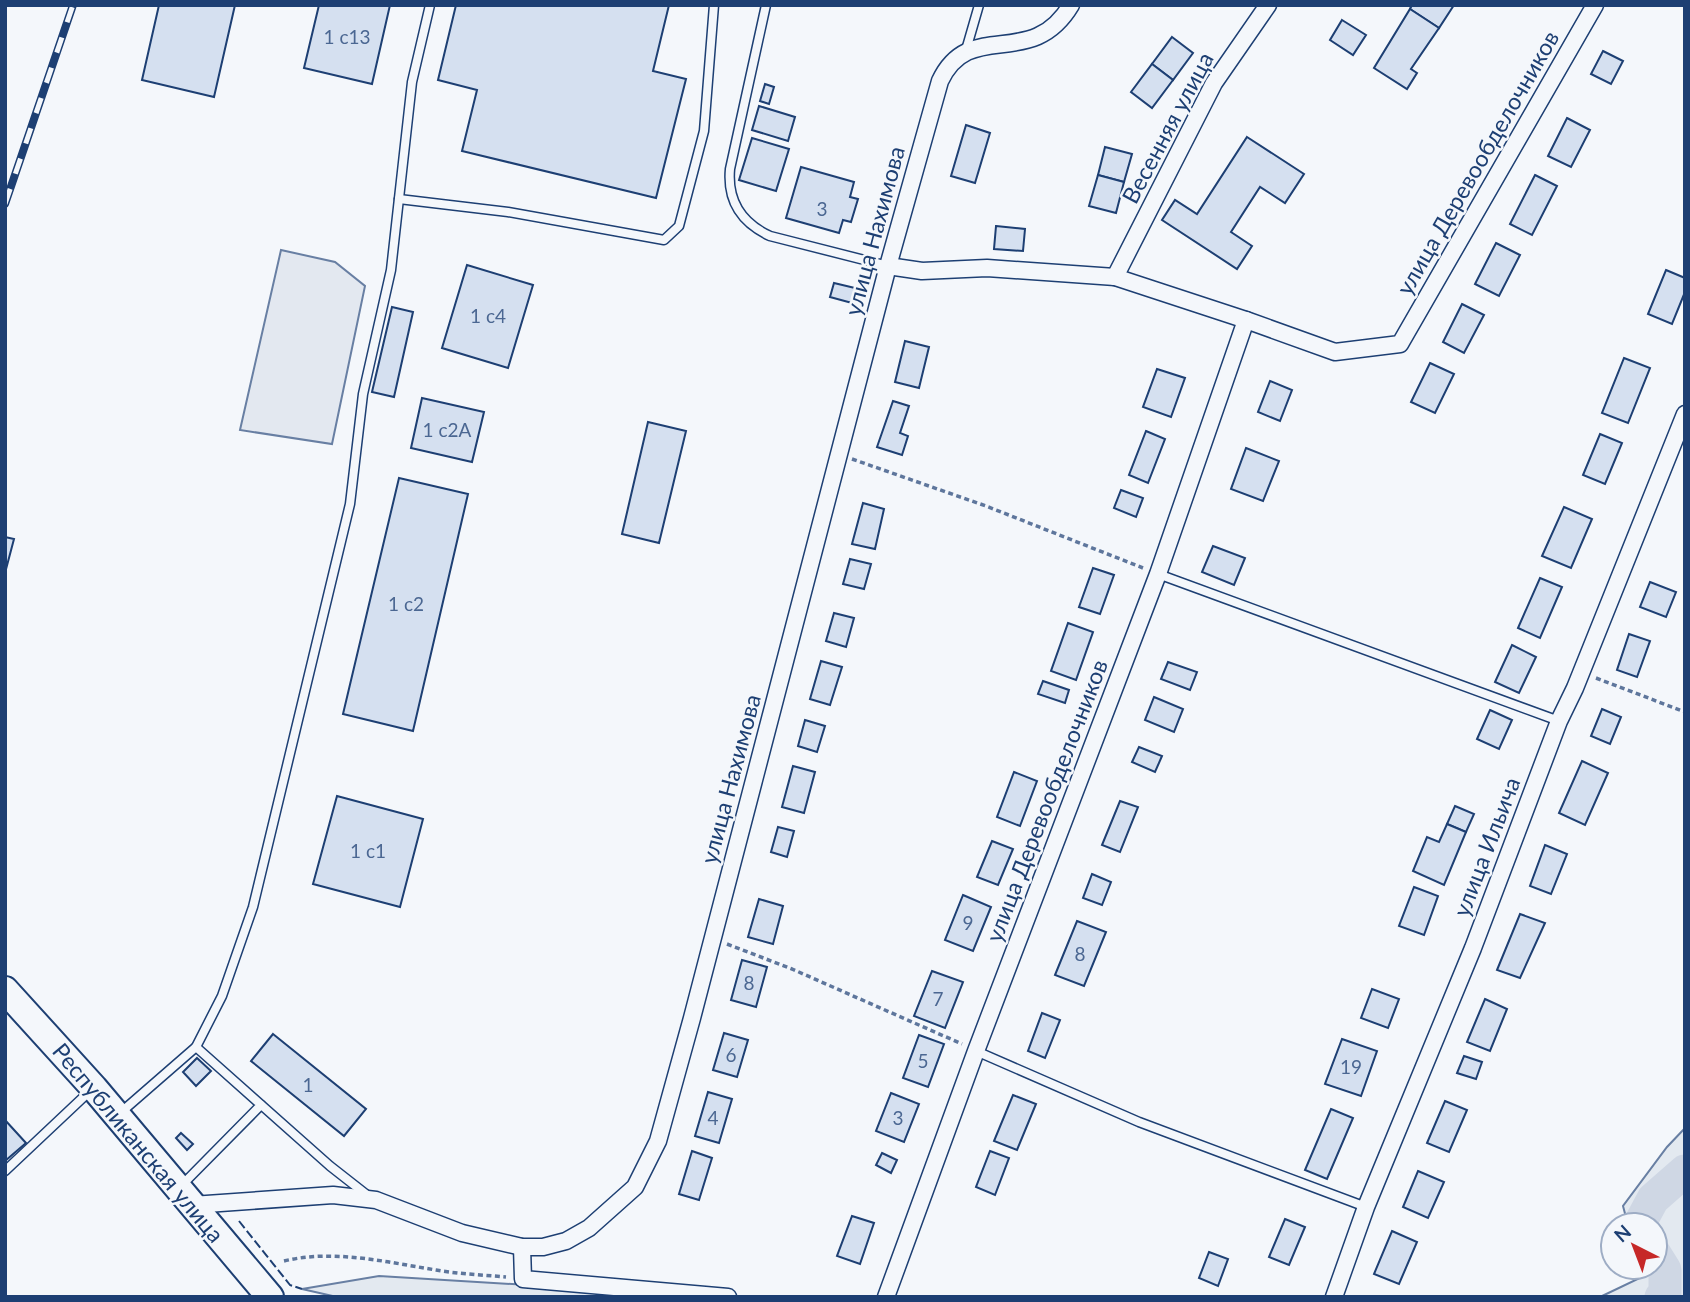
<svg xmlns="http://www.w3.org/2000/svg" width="1690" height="1302" viewBox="0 0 1690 1302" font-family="Lato,sans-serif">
	<rect width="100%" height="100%" fill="#f4f7fb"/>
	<g fill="#e3e9f0" stroke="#687fa3" stroke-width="2">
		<polygon points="1685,1128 1685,1297 1600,1297 1642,1277 1640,1267 1655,1267 1655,1225 1628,1225 1623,1206 1667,1147"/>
		<polygon points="379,1276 725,1297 337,1297 302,1289"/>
	</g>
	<polygon fill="#e3e8f0" stroke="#687fa3" stroke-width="2" points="281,250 335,262 365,286 332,444 240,430"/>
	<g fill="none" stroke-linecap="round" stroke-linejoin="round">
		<g stroke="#cfd7e4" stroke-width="33">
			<polyline points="1639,1225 1653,1199 1685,1171"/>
			<polyline points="1655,1254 1665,1270 1665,1292 1661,1297"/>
		</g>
	</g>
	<g fill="#d5e0f0" stroke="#1d3f73" stroke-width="2">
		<polygon points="159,5 235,5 214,97 142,80"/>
		<polygon points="319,5 390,5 372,84 304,68"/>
		<polygon points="456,5 669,5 653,71 686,79 656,198 462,151 477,90 438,80"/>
		<polygon points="1412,5 1454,5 1439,28 1410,9"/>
		<polygon points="1410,9 1439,28 1411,69 1417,73 1407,89 1374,68"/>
		<polygon points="1342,20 1366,35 1353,55 1330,40"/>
		<polygon points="1172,37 1193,53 1173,80 1152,64"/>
		<polygon points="1603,51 1623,61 1611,84 1591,74"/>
		<polygon points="1152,64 1173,80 1152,108 1131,92"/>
		<polygon points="765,84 774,87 769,104 760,101"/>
		<polygon points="759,106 795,117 788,141 752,130"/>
		<polygon points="1567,118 1590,130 1571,167 1548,156"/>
		<polygon points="966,125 990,133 975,183 951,176"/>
		<polygon points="1247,137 1304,174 1285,203 1260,187 1231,232 1252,246 1237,269 1162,220 1175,200 1197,214"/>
		<polygon points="752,138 789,149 776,191 739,180"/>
		<polygon points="1105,147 1132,154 1124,182 1098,175"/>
		<polygon points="801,167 854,182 850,197 858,199 851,222 843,220 839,233 786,218"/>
		<polygon points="1098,175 1124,182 1116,213 1089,206"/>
		<polygon points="1535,175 1557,186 1532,235 1510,224"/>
		<polygon points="996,226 1025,229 1023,251 994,249"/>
		<polygon points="1496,243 1520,255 1499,296 1475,284"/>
		<polygon points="467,265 533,285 508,368 442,348"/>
		<polygon points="1666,270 1685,278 1685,292 1672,324 1648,314"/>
		<polygon points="834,283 855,288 852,303 830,297"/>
		<polygon points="1462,304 1484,315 1464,353 1443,342"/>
		<polygon points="392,307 413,312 394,397 372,392"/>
		<polygon points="905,341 929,347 919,388 895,382"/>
		<polygon points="1624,358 1650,368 1628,423 1602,413"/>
		<polygon points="1430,363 1454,374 1435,413 1411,402"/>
		<polygon points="1157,369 1185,378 1171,417 1143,407"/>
		<polygon points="1270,381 1292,390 1280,421 1258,412"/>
		<polygon points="422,398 484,412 472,462 411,448"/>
		<polygon points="893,401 909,406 900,433 908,436 902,455 877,447"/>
		<polygon points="648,422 686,431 659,543 622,534"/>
		<polygon points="1146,431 1165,439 1148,483 1129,475"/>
		<polygon points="1600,434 1622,443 1605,484 1583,475"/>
		<polygon points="1246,448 1279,461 1263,501 1231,489"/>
		<polygon points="399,478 468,494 413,731 343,714"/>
		<polygon points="1121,490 1143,498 1136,517 1114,508"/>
		<polygon points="863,503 884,509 875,549 852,544"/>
		<polygon points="1564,507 1592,519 1571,568 1542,556"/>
		<polygon points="5,537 14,539 5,573"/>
		<polygon points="1213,546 1245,558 1234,585 1202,572"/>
		<polygon points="850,559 871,564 864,589 843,584"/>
		<polygon points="1093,568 1114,575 1100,614 1079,607"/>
		<polygon points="1540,578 1562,587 1540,638 1518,628"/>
		<polygon points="1650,582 1676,592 1666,617 1640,607"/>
		<polygon points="834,613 854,618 846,647 826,641"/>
		<polygon points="1068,623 1093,632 1076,680 1051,671"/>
		<polygon points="1629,634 1650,641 1637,677 1617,670"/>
		<polygon points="1512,645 1536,657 1519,693 1495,682"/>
		<polygon points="821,661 842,667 830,705 810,699"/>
		<polygon points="1168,662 1197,672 1190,690 1161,679"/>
		<polygon points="1043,681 1069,690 1065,703 1038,694"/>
		<polygon points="1154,697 1183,709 1174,732 1145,720"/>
		<polygon points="1602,709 1621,717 1610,744 1591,736"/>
		<polygon points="1490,710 1512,720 1499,749 1477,739"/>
		<polygon points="805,720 825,726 817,752 798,746"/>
		<polygon points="1139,747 1162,756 1155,772 1132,762"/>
		<polygon points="1582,761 1608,773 1585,825 1559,813"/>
		<polygon points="793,766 815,772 804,813 782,807"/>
		<polygon points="1014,772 1037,781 1020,826 997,817"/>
		<polygon points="337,796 423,819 400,907 313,884"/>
		<polygon points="1120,801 1138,807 1120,852 1102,845"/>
		<polygon points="1455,806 1474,814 1466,832 1447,824"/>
		<polygon points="1447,824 1466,832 1444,885 1413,871 1427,837 1439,842"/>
		<polygon points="778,827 794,831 787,857 771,852"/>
		<polygon points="992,841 1013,849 998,885 977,877"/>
		<polygon points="1545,845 1567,854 1551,894 1530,886"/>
		<polygon points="1092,874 1111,882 1102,905 1083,898"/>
		<polygon points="1414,887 1438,896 1424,935 1399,926"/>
		<polygon points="963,895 991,907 973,951 945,940"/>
		<polygon points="759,899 783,906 773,944 748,937"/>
		<polygon points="1520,914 1545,923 1520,978 1497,970"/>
		<polygon points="1077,921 1106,932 1084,986 1055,975"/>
		<polygon points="742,960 767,967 756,1007 731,1000"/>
		<polygon points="932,971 963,982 945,1028 914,1016"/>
		<polygon points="1372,989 1399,999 1388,1028 1361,1018"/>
		<polygon points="1485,999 1507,1009 1490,1051 1467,1042"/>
		<polygon points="1042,1013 1060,1020 1045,1058 1028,1051"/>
		<polygon points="724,1033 748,1040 737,1077 713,1070"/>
		<polygon points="273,1034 366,1109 344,1136 251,1061"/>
		<polygon points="919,1035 944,1044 928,1087 903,1078"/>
		<polygon points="1342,1039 1377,1051 1361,1096 1325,1084"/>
		<polygon points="1464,1056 1482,1062 1476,1079 1457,1073"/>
		<polygon points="197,1058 211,1071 196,1086 183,1072"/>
		<polygon points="708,1092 732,1099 719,1143 695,1136"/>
		<polygon points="891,1093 919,1104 904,1142 876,1131"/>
		<polygon points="1013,1095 1036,1104 1017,1150 994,1141"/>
		<polygon points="1445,1101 1467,1110 1449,1152 1427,1143"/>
		<polygon points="1331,1109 1353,1118 1327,1179 1305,1170"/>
		<polygon points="5,1120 26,1143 5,1161"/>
		<polygon points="181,1133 193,1144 187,1150 176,1138"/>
		<polygon points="692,1151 712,1158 699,1200 679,1194"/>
		<polygon points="990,1151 1009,1158 995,1195 976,1187"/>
		<polygon points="882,1153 897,1160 891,1173 876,1165"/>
		<polygon points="1418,1171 1444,1182 1428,1218 1403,1207"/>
		<polygon points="852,1216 874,1223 860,1264 837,1256"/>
		<polygon points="1285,1219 1305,1227 1289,1265 1269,1257"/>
		<polygon points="1392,1231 1417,1242 1399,1284 1374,1274"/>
		<polygon points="1209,1252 1228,1259 1218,1286 1199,1278"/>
	</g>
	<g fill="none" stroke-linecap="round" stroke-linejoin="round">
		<g stroke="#1d3f73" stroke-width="11">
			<g id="lane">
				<path d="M766,5L730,169C727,202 742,223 770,236L888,266"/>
				<polyline points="966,50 979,5"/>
				<polyline points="399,199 508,212 664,240 679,226 704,131 714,5"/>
				<polyline points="1158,574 1559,721"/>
				<polyline points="196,1047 330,1166 367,1195"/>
				<polyline points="976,1051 1139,1122 1366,1207"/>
				<polyline points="119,1114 196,1047 222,996 253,907 350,504 363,394 391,270 412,82 430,5"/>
				<polyline points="5,1171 91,1090"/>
				<polyline points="181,1186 261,1105"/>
			</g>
		</g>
		<g stroke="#1d3f73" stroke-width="19">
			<g id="street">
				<polyline points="888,266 922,271 987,268 1115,277 1246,320 1335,352 1400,344 1595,5"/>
				<polyline points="1115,277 1214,83 1268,5"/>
				<path d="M192,1205L333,1195L376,1200L462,1233L522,1247H543L566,1241L589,1228L635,1187L658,1141L692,1018L888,266L940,81C970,17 1031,72 1071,5"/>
				<polyline points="522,1247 523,1279 728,1297"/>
				<polyline points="886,1297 976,1051 1158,574 1246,320"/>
				<polyline points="1334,1297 1366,1207 1473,948 1559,721 1575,688 1685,414"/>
			</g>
		</g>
		<g stroke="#1d3f73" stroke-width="30">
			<polyline id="primary" points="5,990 94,1088 270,1297"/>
		</g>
		<g stroke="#5e769c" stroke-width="3.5" stroke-dasharray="5 3.5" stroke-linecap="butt">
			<polyline points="852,459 986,506 1143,568"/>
			<polyline points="1596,678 1685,712"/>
			<polyline points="727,944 792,969 962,1044"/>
			<path d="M284,1261C334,1249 386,1262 436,1270C459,1274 483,1275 506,1277"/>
		</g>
		<use href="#lane" stroke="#f4f7fb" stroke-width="8"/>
		<use href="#street" stroke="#f4f7fb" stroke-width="16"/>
		<use href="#primary" stroke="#f4f7fb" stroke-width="26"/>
		<g stroke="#1d3f73" stroke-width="8">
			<polyline id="rail" points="5,204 73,5"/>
		</g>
		<use href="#rail" stroke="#f4f7fb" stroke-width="5" stroke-dasharray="16" stroke-linecap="butt"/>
		<polyline stroke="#1d3f73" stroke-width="2" stroke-dasharray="9 3.5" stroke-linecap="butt" points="239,1221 290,1285 302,1289"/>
	</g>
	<g text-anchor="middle" stroke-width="5" stroke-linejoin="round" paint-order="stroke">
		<g font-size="19" fill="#4b6792">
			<text x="347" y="44">1 с13</text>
			<text x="822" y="216">3</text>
			<text x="488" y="323">1 с4</text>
			<text x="447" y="437">1 с2А</text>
			<text x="406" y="611">1 с2</text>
			<text x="368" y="858">1 с1</text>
			<text x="968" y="930">9</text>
			<text x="1080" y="961">8</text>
			<text x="749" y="990">8</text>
			<text x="938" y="1006">7</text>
			<text x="731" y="1062">6</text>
			<text x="923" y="1068">5</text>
			<text x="1351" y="1074">19</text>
			<text x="308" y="1092">1</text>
			<text x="713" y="1125">4</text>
			<text x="898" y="1125">3</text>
		</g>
		<g font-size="23" fill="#1d3f73" stroke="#f4f7fb">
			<text transform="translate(1168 128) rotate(-62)" y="8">Весенняя улица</text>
			<text transform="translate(1478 163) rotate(-60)" y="8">улица Деревообделочников</text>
			<text transform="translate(875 231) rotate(-75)" y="8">улица Нахимова</text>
			<text transform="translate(731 779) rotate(-75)" y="8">улица Нахимова</text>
			<text transform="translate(1047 801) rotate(-69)" y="8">улица Деревообделочников</text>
			<text transform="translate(1487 847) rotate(-69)" y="8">улица Ильича</text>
			<text transform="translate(138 1143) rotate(50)" y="8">Республиканская улица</text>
		</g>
	</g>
	<rect width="1690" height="1302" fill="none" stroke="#1d3f73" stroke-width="14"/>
	<g transform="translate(1634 1246) rotate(318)"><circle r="33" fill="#f4f7fb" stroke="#9eadc5" stroke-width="2"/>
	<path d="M0-5L12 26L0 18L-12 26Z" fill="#c62828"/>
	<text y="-10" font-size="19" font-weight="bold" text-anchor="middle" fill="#1d3f73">N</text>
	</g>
</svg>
